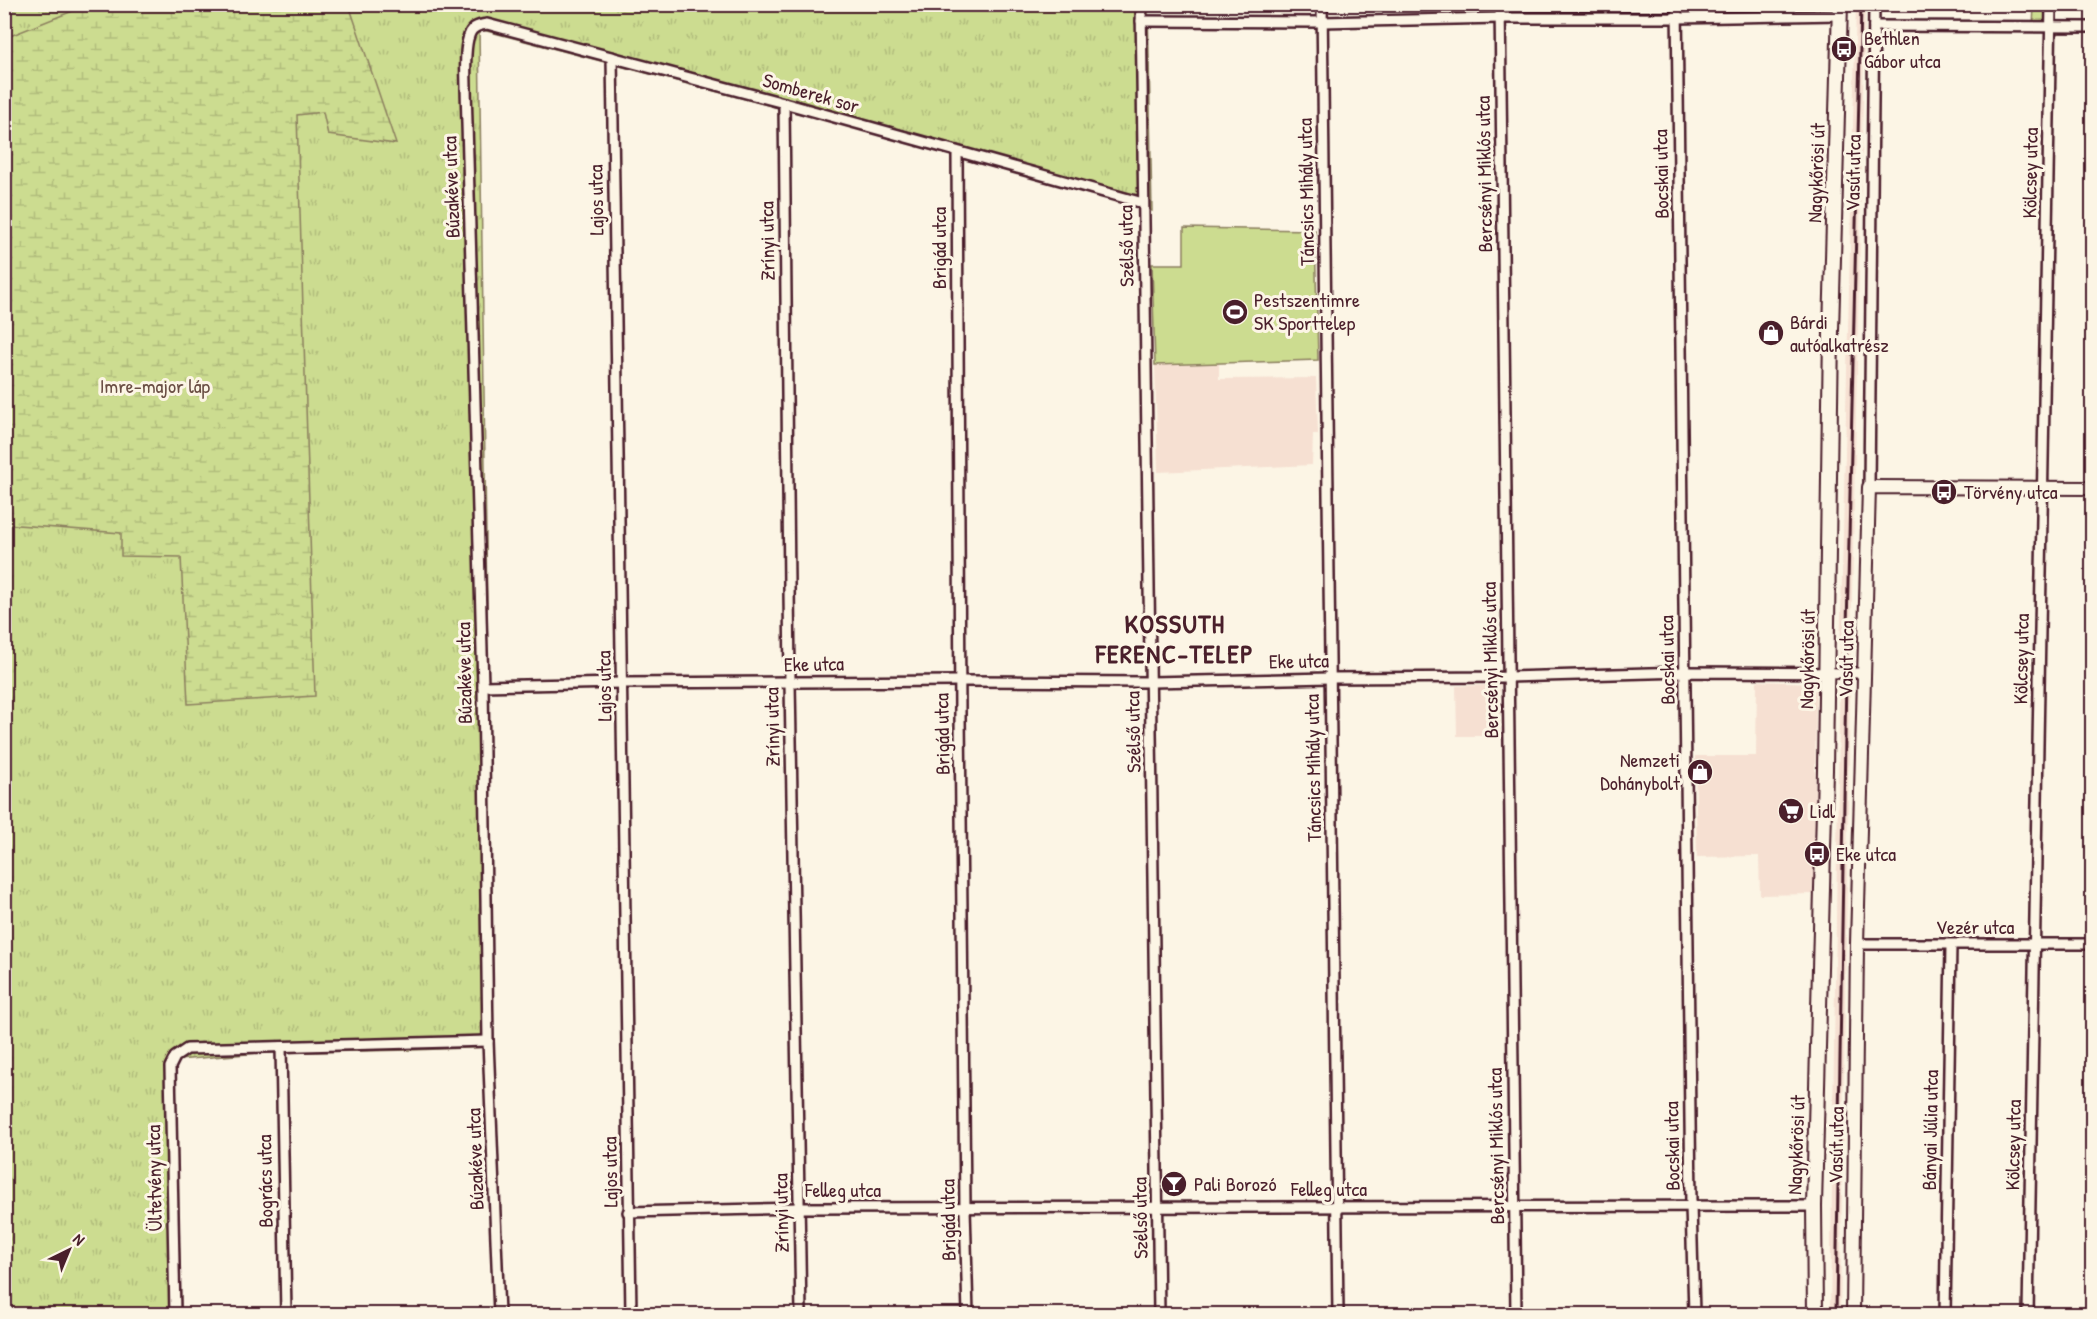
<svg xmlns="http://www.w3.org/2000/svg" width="2097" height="1319" viewBox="0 0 2097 1319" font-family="'Patrick Hand',sans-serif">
	<defs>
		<pattern id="grass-tufts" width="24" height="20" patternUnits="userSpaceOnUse" patternTransform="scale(1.5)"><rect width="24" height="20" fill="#ccdc90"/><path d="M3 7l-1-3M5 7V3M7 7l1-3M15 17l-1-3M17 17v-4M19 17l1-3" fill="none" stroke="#b1bc7c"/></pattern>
		<pattern id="wetland-marsh" width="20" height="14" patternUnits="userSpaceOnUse" patternTransform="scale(1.5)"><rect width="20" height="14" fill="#ccdc90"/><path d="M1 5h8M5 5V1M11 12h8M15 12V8" fill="none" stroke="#b1bc7c"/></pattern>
	</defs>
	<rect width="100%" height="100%" fill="#fcf5e5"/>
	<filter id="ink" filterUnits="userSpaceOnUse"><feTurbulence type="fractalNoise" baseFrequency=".0167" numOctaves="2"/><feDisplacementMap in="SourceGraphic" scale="12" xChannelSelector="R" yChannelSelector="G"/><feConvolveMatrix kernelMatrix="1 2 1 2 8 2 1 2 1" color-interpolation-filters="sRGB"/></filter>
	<g filter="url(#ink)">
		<g fill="#f6e0d2">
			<polygon points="1865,4 1850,683 1840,1314 1830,1314 1840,656 1856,5"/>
			<polygon points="1219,363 1219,379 1316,378 1318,434 1313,434 1312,465 1158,472 1155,365"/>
			<polygon points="1757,681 1816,683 1814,894 1760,895 1759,856 1697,857 1695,756 1756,756"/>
			<polygon points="1500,685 1500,736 1457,736 1456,686"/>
		</g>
		<g fill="url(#grass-tufts)" stroke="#8b7e5e" stroke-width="1.5">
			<polygon points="5,5 1148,5 1152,211 1044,178 479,29 493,1047 412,1050 259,1053 178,1060 175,1068 181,1314 5,1314"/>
			<polygon points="2034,5 2051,5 2050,27 2033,28"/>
		</g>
		<polygon fill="url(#wetland-marsh)" stroke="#8b7e5e" stroke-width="1.5" points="90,4 349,5 396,144 328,135 323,112 297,115 315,696 188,704 181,557 121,556 121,533 5,524 5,38"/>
		<polygon fill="#ccdc90" stroke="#8b7e5e" stroke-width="1.5" points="1184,228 1315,230 1318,360 1155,365 1152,264 1184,264"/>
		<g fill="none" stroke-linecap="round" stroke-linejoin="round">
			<polyline stroke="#708c9e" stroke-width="3" points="4,12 24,4"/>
			<g stroke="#4a1f2b" stroke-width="14">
				<g id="minor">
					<polyline points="1141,4 1159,1314"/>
					<polyline points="1322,4 1338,1314"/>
					<polyline points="1500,4 1516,1314"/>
					<polyline points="1677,4 1691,1205 1694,1314"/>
					<polyline points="1141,21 1322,22 1500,18 1677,18 1840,15"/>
					<polyline points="1874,26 2092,27"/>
					<polyline points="612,57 631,1314"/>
					<polyline points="784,103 790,683 801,1314"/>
					<polyline points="957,152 960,716 965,1208 968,1314"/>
					<polyline points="1869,487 1874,4"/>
					<polyline points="483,686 622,683 959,681 1151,682 1330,678 1509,677 1685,672 1865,673"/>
					<polyline points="1857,944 2092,944"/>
					<polyline points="281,1047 286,1314"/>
					<polyline points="628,1212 799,1208 1814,1206"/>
					<polyline points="175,1314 170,1067 175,1057 187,1049 488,1041"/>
					<path d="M499,1314L488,1041L483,686L466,88C466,74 463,38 473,29C477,25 482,25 487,24L784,103L1143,203"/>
					<polyline points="1945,1314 1951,945"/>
					<polyline points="2028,1314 2051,4"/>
				</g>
			</g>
			<g stroke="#4a1f2b" stroke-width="16">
				<polyline id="tertiary" points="1853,1314 1857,944 1869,487 2092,488"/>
			</g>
			<g stroke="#4a1f2b" stroke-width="18">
				<polyline id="secondary" points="1815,1314 1814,1206 1825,770 1831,331 1840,4"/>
			</g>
			<use href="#minor" stroke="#fcf5e5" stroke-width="9"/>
			<use href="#tertiary" stroke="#fcf5e5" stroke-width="12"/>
			<use href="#secondary" stroke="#fcf5e5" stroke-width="14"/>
			<polyline stroke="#4a1f2b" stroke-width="3" points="1836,1314 1846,673 1861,4"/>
		</g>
	</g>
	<defs>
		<g id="bus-disc" transform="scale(1.35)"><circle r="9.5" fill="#4a1f2b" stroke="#fcf5e5"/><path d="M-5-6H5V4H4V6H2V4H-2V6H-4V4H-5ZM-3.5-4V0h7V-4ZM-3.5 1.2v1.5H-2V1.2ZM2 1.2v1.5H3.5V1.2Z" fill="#fff"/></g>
		<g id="stadium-disc" transform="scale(1.35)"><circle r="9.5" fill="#4a1f2b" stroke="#fcf5e5"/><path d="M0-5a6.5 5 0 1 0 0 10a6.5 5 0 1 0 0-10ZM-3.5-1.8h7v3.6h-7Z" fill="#fff"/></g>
		<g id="shop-disc" transform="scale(1.35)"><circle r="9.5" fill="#4a1f2b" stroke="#fcf5e5"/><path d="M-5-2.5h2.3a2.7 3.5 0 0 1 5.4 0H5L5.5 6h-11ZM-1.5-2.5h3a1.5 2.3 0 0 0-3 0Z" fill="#fff"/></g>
		<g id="supermarket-disc" transform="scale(1.35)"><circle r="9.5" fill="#4a1f2b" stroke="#fcf5e5"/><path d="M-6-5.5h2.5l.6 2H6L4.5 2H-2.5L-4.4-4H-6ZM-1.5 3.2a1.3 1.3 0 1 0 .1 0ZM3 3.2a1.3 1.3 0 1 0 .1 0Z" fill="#fff"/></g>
		<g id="bar-disc" transform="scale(1.35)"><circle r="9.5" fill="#4a1f2b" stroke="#fcf5e5"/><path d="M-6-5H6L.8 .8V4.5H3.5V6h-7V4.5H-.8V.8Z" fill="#fff"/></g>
	</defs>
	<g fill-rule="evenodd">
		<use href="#bus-disc" x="1844" y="49"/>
		<use href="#stadium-disc" x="1235" y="312"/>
		<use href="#shop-disc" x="1771" y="333"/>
		<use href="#bus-disc" x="1944" y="492"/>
		<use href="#shop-disc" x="1700" y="772"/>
		<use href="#supermarket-disc" x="1791" y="811"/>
		<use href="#bus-disc" x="1817" y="854"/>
		<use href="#bar-disc" x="1174" y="1184"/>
	</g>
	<g text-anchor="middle" stroke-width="6" stroke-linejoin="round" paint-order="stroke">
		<g font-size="20" fill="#4a1f2b" stroke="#fcf5e5" text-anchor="start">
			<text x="1864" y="45">Bethlen<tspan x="1864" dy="23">Gábor utca</tspan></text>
			<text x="1254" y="307">Pestszentimre<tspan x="1254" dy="23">SK Sporttelep</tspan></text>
			<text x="1790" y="329">Bárdi<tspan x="1790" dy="23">autóalkatrész</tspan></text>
			<text x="1964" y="499">Törvény utca</text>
			<text x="1680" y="767" text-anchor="end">Nemzeti<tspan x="1680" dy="23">Dohánybolt</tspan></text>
			<text x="1810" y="818">Lidl</text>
			<text x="1836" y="861">Eke utca</text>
			<text x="1194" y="1191">Pali Borozó</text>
		</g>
		<g font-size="20" fill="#4a1f2b" stroke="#fcf5e5">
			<text transform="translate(811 93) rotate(16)" y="7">Somberek sor</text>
			<text transform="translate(1816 173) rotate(-88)" y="7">Nagykőrösi út</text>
			<text transform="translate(1853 173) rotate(-89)" y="7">Vasút utca</text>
			<text transform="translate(2030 173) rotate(-89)" y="7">Kölcsey utca</text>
			<text transform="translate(1484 174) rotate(-91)" y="7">Bercsényi Miklós utca</text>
			<text transform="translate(1661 174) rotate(-91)" y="7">Bocskai utca</text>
			<text transform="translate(451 187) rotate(-92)" y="7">Búzakéve utca</text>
			<text transform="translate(1306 192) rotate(-91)" y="7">Táncsics Mihály utca</text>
			<text transform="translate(596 200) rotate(-91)" y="7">Lajos utca</text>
			<text transform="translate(767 241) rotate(-91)" y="7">Zrínyi utca</text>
			<text transform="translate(1126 246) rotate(-91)" y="7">Szélső utca</text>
			<text transform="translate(939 248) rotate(-90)" y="7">Brigád utca</text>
			<text transform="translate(1807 659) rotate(-89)" y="7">Nagykőrösi út</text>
			<text transform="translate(1846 659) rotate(-89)" y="7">Vasút utca</text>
			<text transform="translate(2021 659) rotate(-89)" y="7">Kölcsey utca</text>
			<text transform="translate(1490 660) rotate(-91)" y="7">Bercsényi Miklós utca</text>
			<text transform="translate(1667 660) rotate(-91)" y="7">Bocskai utca</text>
			<text transform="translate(1299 661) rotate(-1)" y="7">Eke utca</text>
			<text transform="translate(814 664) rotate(-1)" y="7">Eke utca</text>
			<text transform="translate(464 673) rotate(-91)" y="7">Búzakéve utca</text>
			<text transform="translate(604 686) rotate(-91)" y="7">Lajos utca</text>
			<text transform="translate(772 727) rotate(-91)" y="7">Zrínyi utca</text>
			<text transform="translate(1133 732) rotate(-91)" y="7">Szélső utca</text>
			<text transform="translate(942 734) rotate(-91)" y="7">Brigád utca</text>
			<text transform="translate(1313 768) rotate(-91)" y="7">Táncsics Mihály utca</text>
			<text x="1975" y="934">Vezér utca</text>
			<text transform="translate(1930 1130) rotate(-89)" y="7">Bányai Júlia utca</text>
			<text transform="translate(1796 1145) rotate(-88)" y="7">Nagykőrösi út</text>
			<text transform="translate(1836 1145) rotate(-89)" y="7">Vasút utca</text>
			<text transform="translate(2013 1145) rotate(-89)" y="7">Kölcsey utca</text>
			<text transform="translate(1496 1146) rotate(-91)" y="7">Bercsényi Miklós utca</text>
			<text transform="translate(1672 1146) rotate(-91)" y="7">Bocskai utca</text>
			<text transform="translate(475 1159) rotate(-92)" y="7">Búzakéve utca</text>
			<text transform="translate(610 1172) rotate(-91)" y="7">Lajos utca</text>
			<text transform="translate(154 1178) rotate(-91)" y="7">Ültetvény utca</text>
			<text transform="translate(265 1181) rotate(-91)" y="7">Bogrács utca</text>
			<text x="1329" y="1196">Felleg utca</text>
			<text x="843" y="1197">Felleg utca</text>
			<text transform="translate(781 1213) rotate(-91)" y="7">Zrínyi utca</text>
			<text transform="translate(1140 1218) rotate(-91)" y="7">Szélső utca</text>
			<text transform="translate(948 1220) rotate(-91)" y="7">Brigád utca</text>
		</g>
		<g font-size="20" fill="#6a4e44" stroke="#fcf5e5">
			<text x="155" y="393">Imre-major láp</text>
		</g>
		<g font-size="26" font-weight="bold" letter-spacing="1.5" fill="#4a1f2b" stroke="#fcf5e5">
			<text x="1175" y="633">KOSSUTH<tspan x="1175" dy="30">FERENC-TELEP</tspan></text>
		</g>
	</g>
	<rect width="2097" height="1319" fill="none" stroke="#fcf5e5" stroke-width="24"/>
	<rect x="12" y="12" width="2073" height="1295" fill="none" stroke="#4a1f2b" stroke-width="2" filter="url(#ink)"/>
	<g transform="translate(69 1250) rotate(43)" stroke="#fcf5e5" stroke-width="4.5" paint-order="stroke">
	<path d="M0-4.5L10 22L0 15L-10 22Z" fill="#4a1f2b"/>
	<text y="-9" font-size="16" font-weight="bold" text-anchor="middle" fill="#4a1f2b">N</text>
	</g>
</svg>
